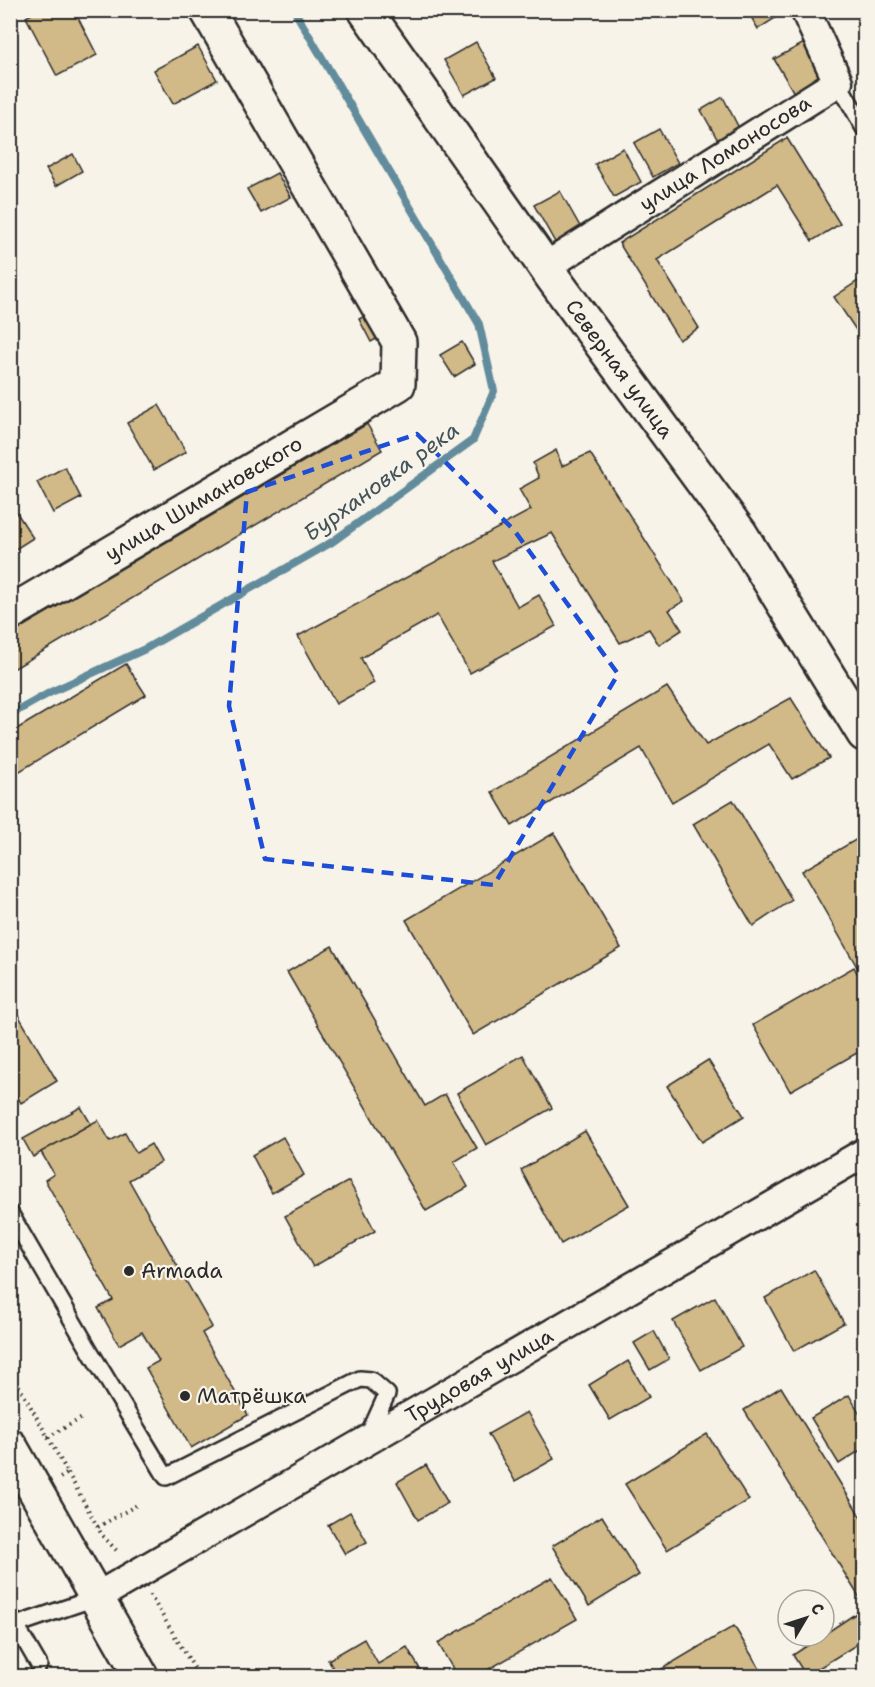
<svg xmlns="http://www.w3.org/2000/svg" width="875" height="1687" viewBox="0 0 875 1687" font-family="'Shantell Sans',sans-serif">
	<rect width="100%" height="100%" fill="#f7f3e8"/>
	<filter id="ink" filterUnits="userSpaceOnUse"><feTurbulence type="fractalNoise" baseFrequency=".0167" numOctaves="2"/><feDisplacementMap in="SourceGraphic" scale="12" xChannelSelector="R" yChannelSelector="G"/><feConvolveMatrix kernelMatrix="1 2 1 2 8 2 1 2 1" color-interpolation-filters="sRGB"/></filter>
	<g filter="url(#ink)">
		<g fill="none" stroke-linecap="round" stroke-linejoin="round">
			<polyline stroke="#628b9c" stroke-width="8" points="10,715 51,692 145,649 332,542 473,440 494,391 479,324 294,10"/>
		</g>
		<g fill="#d1b988" stroke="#2b2b2b" stroke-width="1.5">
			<polygon points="39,10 74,10 97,55 57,76 26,17"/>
			<polygon points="747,10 788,10 758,29"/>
			<polygon points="808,41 827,75 794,93 774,59"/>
			<polygon points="476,42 496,78 464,95 444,60"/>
			<polygon points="198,46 217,80 173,104 154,70"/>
			<polygon points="723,97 741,132 720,144 701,110"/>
			<polygon points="659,129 678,163 653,177 634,143"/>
			<polygon points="787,138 840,224 812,241 777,185 657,260 699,328 679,340 619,243"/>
			<polygon points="623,148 641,182 614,197 595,164"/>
			<polygon points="73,154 82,171 56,186 46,169"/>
			<polygon points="277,173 291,197 261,213 247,189"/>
			<polygon points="560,191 582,230 556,244 534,205"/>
			<polygon points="864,277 864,338 862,339 834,297"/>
			<polygon points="390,302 402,325 371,342 359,319"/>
			<polygon points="462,342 475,364 454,377 440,355"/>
			<polygon points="159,405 186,452 154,470 127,423"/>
			<polygon points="367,424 382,450 10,671 10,634"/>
			<polygon points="556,450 562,466 590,453 684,601 669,610 682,630 659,645 649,629 620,643 552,533 492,561 518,607 539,595 556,626 470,673 437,615 361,658 374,683 336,704 298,636 531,510 519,489 539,478 533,463"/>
			<polygon points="65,467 81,498 53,513 37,482"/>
			<polygon points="17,513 33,538 11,552 10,517"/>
			<polygon points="126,664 146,695 10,777 10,733"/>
			<polygon points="667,687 706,745 791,698 829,758 792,779 769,744 672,802 641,748 512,826 492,792"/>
			<polygon points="733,800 792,900 753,926 693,824"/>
			<polygon points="554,833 621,948 473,1035 406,920"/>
			<polygon points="864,835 864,979 802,871"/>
			<polygon points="332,946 425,1106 445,1094 477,1148 454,1162 468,1187 426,1211 287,972"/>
			<polygon points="854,967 864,987 864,1049 790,1091 753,1025"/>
			<polygon points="10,1001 57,1081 21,1103 10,1084"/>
			<polygon points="523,1055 552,1108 486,1145 457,1093"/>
			<polygon points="708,1060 744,1116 702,1142 667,1086"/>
			<polygon points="81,1107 91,1124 33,1157 23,1139"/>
			<polygon points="98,1120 110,1141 125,1133 136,1153 151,1144 161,1162 129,1180 212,1327 202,1333 248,1415 191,1448 146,1368 159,1361 142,1332 119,1345 98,1308 113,1300 45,1180 54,1174 41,1152"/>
			<polygon points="585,1131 629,1205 561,1244 521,1170"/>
			<polygon points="283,1137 304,1175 272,1193 252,1155"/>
			<polygon points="349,1181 375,1231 313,1267 285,1216"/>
			<polygon points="814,1270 844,1323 794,1351 765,1298"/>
			<polygon points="715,1297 742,1347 701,1370 673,1321"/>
			<polygon points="654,1331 669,1359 650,1370 634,1343"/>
			<polygon points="628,1361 649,1397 610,1420 589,1385"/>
			<polygon points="781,1387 864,1522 864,1605 744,1410"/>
			<polygon points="849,1395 864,1421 864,1448 839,1464 811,1418"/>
			<polygon points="527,1412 554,1459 515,1481 488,1434"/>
			<polygon points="707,1434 749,1500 667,1550 625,1484"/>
			<polygon points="426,1465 448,1503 418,1520 397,1482"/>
			<polygon points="350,1512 367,1542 345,1554 328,1525"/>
			<polygon points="602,1516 639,1575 589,1606 552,1546"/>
			<polygon points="552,1577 577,1619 477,1676 457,1676 438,1643"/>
			<polygon points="864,1608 864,1640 806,1676 793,1655"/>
			<polygon points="734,1626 764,1676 650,1676"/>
			<polygon points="364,1639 378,1664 407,1647 424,1676 338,1676 328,1660"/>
		</g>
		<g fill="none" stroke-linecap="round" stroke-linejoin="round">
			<g stroke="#2b2b2b" stroke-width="20">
				<g id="lane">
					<polyline points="838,82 864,128"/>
					<polyline points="10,1213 90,1351 166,1477 360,1379 371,1380 387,1394 368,1436"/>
					<polyline points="10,1615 39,1665"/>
					<polyline points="16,1625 95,1598"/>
				</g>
			</g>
			<g stroke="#2b2b2b" stroke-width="33">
				<g id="street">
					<path id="s1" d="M545,267L838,82L805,10"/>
					<path id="s2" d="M95,1598L864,1153"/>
				</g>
			</g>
			<g stroke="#2b2b2b" stroke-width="38">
				<g id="secondary">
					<path id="s3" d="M365,10L553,278L740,533L864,734"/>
					<path id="s4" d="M10,613L398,384L399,342L207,10"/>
					<polyline points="10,1446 141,1676"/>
				</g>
			</g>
			<g stroke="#2b2b2b" stroke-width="4" stroke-dasharray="1.5 4.5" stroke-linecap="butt">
				<polyline points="10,1370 68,1473 60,1478"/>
				<polyline points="48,1437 82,1418"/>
				<polyline points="68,1473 102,1535 119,1553"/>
				<polyline points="98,1527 137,1505"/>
				<polyline points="150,1595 199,1676"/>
			</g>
			<use href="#lane" stroke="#f7f3e8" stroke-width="15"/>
			<use href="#street" stroke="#f7f3e8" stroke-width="28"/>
			<use href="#secondary" stroke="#f7f3e8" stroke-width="33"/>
		</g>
	</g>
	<path fill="none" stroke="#1d4ed8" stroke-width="4.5" stroke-dasharray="12 8" stroke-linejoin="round" d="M417,434L514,530L618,674L494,885L265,859L229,706L247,492Z"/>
	<g fill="#2b2b2b" stroke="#f7f3e8" stroke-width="2">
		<circle cx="129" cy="1271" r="6"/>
		<circle cx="185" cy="1396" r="6"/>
	</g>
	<g text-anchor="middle" stroke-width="4.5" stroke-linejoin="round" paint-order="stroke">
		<g font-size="21" fill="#2b2b2b" stroke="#f7f3e8">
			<text dy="7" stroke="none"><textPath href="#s1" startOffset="213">улица Ломоносова</textPath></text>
			<text dy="7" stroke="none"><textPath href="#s3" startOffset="440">Северная улица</textPath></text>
			<text dy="7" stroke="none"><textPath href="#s4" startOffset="225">улица Шимановского</textPath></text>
			<text dy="7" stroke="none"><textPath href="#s2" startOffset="444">Трудовая улица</textPath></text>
		</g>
		<g font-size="21" fill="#2b2b2b" stroke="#f7f3e8" text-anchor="start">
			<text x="141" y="1278">Armada</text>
			<text x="197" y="1403">Матрёшка</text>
		</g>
		<g font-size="22" font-style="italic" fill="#42535a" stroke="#f7f3e8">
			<text transform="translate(381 481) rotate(-36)" y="8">Бурхановка река</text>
		</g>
	</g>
	<rect width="875" height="1687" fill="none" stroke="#f7f3e8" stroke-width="36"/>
	<rect x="18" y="18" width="839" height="1651" fill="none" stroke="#2b2b2b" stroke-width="2" filter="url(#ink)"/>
	<g transform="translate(806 1618) rotate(51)"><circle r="28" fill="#f7f3e8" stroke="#a5a39c" stroke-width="1.5"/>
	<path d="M0-4.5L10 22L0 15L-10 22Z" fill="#2b2b2b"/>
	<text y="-9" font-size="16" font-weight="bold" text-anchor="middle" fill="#2b2b2b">С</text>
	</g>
</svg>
